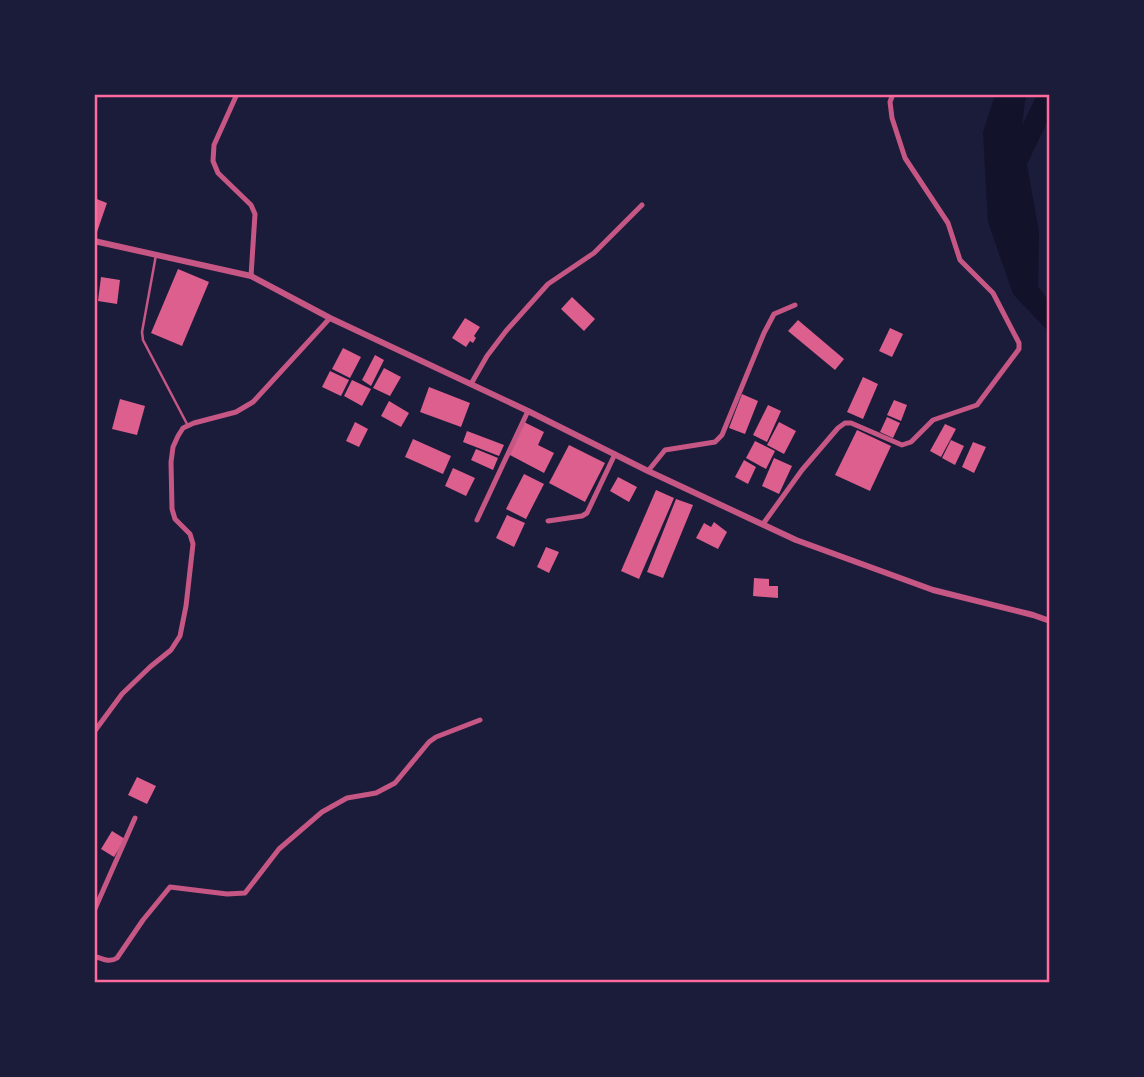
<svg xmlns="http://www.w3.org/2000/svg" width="1144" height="1077" viewBox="0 0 1144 1077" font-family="'PT Sans Narrow',sans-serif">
	<rect width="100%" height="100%" fill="#1b1b3a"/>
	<polygon fill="#12122b" points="995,95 1028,95 1025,100 1020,143 1027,165 1039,232 1038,287 1049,301 1049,332 1013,294 988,222 983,132"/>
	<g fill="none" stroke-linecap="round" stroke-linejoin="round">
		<polyline stroke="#12122b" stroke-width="21" points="1014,174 1013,169 1049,94"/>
	</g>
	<g fill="#dd5f8e">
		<polygon points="94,198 107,203 97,232 94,232"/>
		<polygon points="178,269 209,282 182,346 151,333"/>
		<polygon points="101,277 120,280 117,304 98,301"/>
		<polygon points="572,297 595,319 584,331 561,309"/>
		<polygon points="465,318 480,327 474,336 476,338 473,343 470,341 466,347 452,338"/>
		<polygon points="798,320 844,359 835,370 788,331"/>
		<polygon points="890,328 903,334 892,357 879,351"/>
		<polygon points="343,348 361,357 350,378 332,369"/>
		<polygon points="375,355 384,360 371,386 362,380"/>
		<polygon points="384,368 401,377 390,396 373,388"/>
		<polygon points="330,371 349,380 341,396 322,387"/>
		<polygon points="863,377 878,384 863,419 847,412"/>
		<polygon points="352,380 371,389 362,406 344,396"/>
		<polygon points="429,387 470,403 461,427 420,412"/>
		<polygon points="742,394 758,401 745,434 729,428"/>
		<polygon points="120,399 145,406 137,435 112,429"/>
		<polygon points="894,400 907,405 901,421 887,415"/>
		<polygon points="389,401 409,413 401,427 381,416"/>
		<polygon points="768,405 781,411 767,442 753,435"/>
		<polygon points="887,417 900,423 893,438 880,432"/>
		<polygon points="355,422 368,429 359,447 346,441"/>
		<polygon points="524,422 544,432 538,445 554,453 544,473 508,454"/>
		<polygon points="779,422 796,431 784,454 767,445"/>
		<polygon points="945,424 956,429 941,457 930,451"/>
		<polygon points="857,430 891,446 870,491 835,475"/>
		<polygon points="467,431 504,445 499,456 463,442"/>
		<polygon points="413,439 451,456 443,474 405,457"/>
		<polygon points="951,440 964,446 955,465 942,458"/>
		<polygon points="755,441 775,451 766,469 746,458"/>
		<polygon points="973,442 986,447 974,473 962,467"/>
		<polygon points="569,445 605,463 585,502 549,483"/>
		<polygon points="476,449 498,458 493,470 471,460"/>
		<polygon points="774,458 792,466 779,494 762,486"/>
		<polygon points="744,460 756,467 748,484 735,477"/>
		<polygon points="453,468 475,478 466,496 445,486"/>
		<polygon points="524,474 544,484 526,519 506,509"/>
		<polygon points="618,477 637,487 629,502 610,491"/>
		<polygon points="656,490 674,498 639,579 621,571"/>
		<polygon points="676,499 693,505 663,578 647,572"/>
		<polygon points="507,515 525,523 514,547 496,538"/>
		<polygon points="714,522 727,532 718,549 696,538 704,523 711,527"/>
		<polygon points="546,547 559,552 549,573 537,567"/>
		<polygon points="754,578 769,579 769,586 778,586 778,598 753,596"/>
		<polygon points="137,777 156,786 147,804 128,795"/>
		<polygon points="112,831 125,839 114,857 101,849"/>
	</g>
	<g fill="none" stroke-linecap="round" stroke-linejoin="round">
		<polyline stroke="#c65784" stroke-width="2.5" points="156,255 142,332 143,340 187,424"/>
		<g stroke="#c65784" stroke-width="5">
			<polyline points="237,94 214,145 213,161 218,173 251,205 255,214 251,276"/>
			<polyline points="471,384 487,356 506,331 548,284 594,253 642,205"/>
			<polyline points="648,471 665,450 715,442 722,435 764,333 774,314 795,305"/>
			<polyline points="477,520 528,411"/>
			<polyline points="548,521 582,516 587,513 615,454"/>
			<polyline points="763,524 802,470 838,428 845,423 851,423 902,445 911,442 933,420 977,405 1019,349 1019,343 993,293 960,260 948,223 905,158 892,118 890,102 893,94"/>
			<polyline points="94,732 122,694 150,667 171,650 180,636 186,606 193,544 190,534 175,519 172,509 171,462 173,447 178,436 183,428 194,423 236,412 253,402 330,318"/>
			<polyline points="94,911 135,818"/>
			<path d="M94,956C103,959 109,963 117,958L143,920L170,887L227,894L245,893L279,849L322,812L347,798L376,793L395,783L429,742L436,737L480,720"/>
		</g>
		<polyline stroke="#c65784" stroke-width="6" points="94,241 251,276 330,318 528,411 648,471 796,540 933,590 1033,615 1050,621"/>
	</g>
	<rect width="1144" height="1077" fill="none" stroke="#1b1b3a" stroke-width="192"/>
	<rect x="96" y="96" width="952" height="885" fill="none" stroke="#ff6b9d" stroke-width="2.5"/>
</svg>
